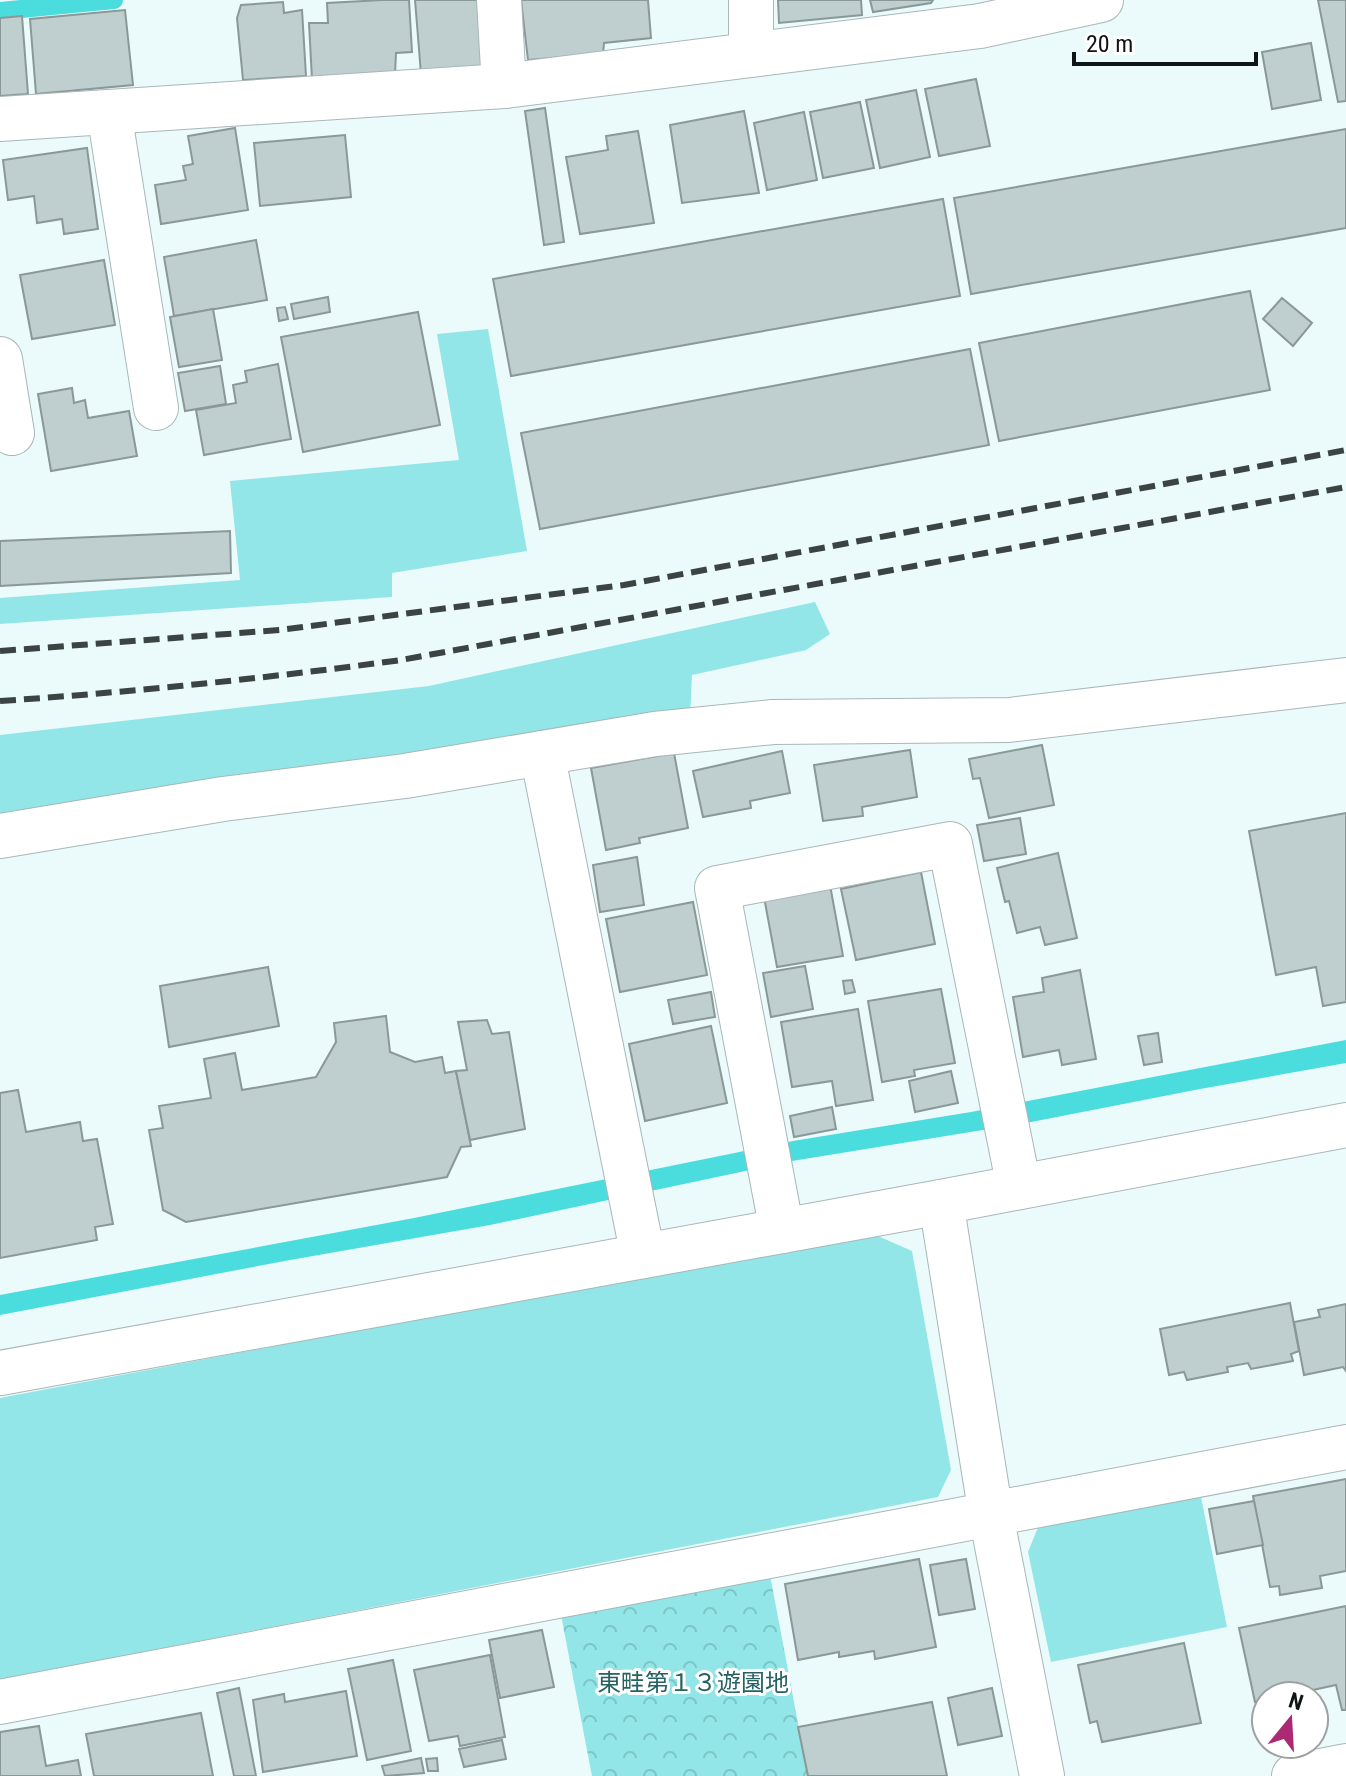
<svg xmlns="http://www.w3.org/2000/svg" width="1346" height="1776" viewBox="0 0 1346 1776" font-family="'Roboto Condensed','Noto Sans JP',sans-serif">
	<defs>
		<pattern id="park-crowns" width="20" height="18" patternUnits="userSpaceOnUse" patternTransform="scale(2)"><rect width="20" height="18" fill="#92e6e7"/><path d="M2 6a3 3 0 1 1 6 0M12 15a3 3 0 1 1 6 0" fill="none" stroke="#7dc4c5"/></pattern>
	</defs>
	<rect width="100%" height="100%" fill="#ebfafa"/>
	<g fill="#92e6e7">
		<polygon points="488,329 527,551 392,573 392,597 0,624 0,598 240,580 230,481 459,460 437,334"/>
		<polygon points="815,602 830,634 806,650 692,675 690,718 0,819 0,735 429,686"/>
		<polygon points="871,1233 912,1251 951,1470 938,1497 0,1680 0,1398"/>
		<polygon points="1199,1487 1227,1627 1051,1662 1028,1552 1041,1520"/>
	</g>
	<polygon fill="url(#park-crowns)" points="770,1575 808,1776 592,1776 561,1615"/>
	<polygon fill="#4bdcde" points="1346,1040 1346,1063 1200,1089 1026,1123 792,1161 490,1225 290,1260 0,1315 0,1295 414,1218 793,1141 971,1112"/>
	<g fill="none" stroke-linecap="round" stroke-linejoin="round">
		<polyline stroke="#4bdcde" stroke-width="18" points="0,11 114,0"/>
	</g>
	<g fill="#bfcece" stroke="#8a9898" stroke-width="2">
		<polygon points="382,0 409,0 412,52 396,53 395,75 312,80 309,23 328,23 327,3"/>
		<polygon points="415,0 482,0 486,72 421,74"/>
		<polygon points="521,0 648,0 651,38 604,43 603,54 528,60"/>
		<polygon points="778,0 861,0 862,15 779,23"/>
		<polygon points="870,0 933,0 931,3 873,12"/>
		<polygon points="1318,0 1346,0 1346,101 1338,102"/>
		<polygon points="283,2 284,13 302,10 306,76 243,80 237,18 241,5"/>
		<polygon points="125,10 133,85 36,94 30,19"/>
		<polygon points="22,16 28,94 0,96 0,18"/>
		<polygon points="1311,43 1321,100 1272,109 1262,52"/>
		<polygon points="976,79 990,146 939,156 925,89"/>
		<polygon points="916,90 930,157 880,168 866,100"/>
		<polygon points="860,102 874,168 823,178 810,112"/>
		<polygon points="545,108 564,242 544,245 525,111"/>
		<polygon points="744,111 759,193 682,203 670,125"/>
		<polygon points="804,112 817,180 767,190 754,123"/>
		<polygon points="235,128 248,210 161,224 155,185 186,180 183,166 193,164 188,136"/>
		<polygon points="1346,129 1346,228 971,294 954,198"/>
		<polygon points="638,131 654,223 580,234 566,157 608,150 606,136"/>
		<polygon points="345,135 351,197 260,206 254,143"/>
		<polygon points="87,148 98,229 64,234 62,219 37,223 34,196 8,200 3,160"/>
		<polygon points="943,199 960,296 511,376 493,279"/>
		<polygon points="256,240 267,300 174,316 164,257"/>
		<polygon points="104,260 115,325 32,339 20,275"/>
		<polygon points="1250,291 1270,390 999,441 979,343"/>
		<polygon points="328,297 330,312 294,319 291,304"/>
		<polygon points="1282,298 1312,323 1293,346 1263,319"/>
		<polygon points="285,307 288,319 279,321 277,308"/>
		<polygon points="213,309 222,360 179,367 170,317"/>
		<polygon points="418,312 440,425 303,452 281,337"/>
		<polygon points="970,349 989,445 540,529 521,433"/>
		<polygon points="278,364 291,439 204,455 196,410 236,403 233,385 247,382 245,371"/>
		<polygon points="220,366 226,404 185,411 178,373"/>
		<polygon points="72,388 74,403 85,400 88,418 129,411 137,456 51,471 38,394"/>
		<polygon points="230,531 231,573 0,586 0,541"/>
		<polygon points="1042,745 1054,805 989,818 980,778 973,779 969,759"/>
		<polygon points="910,750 917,797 862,807 863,816 823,821 814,765"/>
		<polygon points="782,751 790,793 750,801 751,808 703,817 693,771"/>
		<polygon points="674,753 688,828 639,838 640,843 606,850 591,768"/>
		<polygon points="1346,813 1346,1002 1323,1006 1316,967 1276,975 1249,831"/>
		<polygon points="1020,818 1026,854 984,861 977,825"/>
		<polygon points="1058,853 1077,938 1045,945 1040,927 1017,933 1009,901 1005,902 997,868"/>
		<polygon points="637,857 644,905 600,912 593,865"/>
		<polygon points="921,872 935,944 856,960 841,889"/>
		<polygon points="830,885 843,956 777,967 764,897"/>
		<polygon points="693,902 707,975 620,992 606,919"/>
		<polygon points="805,966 813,1009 771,1017 763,973"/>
		<polygon points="268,967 279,1026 169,1047 160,986"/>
		<polygon points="1080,970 1096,1059 1062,1065 1059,1050 1023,1057 1013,997 1044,992 1042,978"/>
		<polygon points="852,980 855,992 845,994 843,981"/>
		<polygon points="941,989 955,1063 914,1070 915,1076 882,1082 868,1001"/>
		<polygon points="711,992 715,1017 673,1024 668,1000"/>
		<polygon points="858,1009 873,1100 836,1106 832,1081 792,1087 781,1022"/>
		<polygon points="386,1016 390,1052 415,1062 442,1057 445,1073 456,1071 471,1146 461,1147 447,1177 186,1222 163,1210 149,1130 163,1128 159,1106 211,1098 204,1059 235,1053 242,1090 316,1077 336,1042 334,1023"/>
		<polygon points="487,1020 492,1034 509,1032 525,1129 470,1140 456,1071 467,1070 458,1022"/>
		<polygon points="711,1026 727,1103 645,1121 629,1044"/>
		<polygon points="1158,1033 1162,1062 1144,1065 1138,1036"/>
		<polygon points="951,1071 958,1103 915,1112 909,1081"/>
		<polygon points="18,1090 26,1132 80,1122 83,1141 97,1139 113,1224 95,1227 97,1240 0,1258 0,1093"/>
		<polygon points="832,1107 836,1129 794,1137 790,1116"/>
		<polygon points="1290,1303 1299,1351 1291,1354 1293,1361 1251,1369 1248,1363 1227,1367 1228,1372 1187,1380 1184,1372 1169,1375 1160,1329"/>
		<polygon points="1346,1304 1346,1371 1343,1367 1304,1375 1294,1322 1320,1317 1318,1310"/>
		<polygon points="1346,1479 1346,1571 1320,1576 1322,1588 1280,1595 1279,1586 1270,1587 1253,1496"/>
		<polygon points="1254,1501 1263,1545 1217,1554 1209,1509"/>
		<polygon points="919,1559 936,1647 875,1659 874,1651 839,1657 839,1652 798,1660 785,1584"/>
		<polygon points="966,1559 975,1609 939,1615 930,1565"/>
		<polygon points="1346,1606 1346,1710 1342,1710 1336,1685 1285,1696 1266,1696 1266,1700 1255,1702 1239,1628"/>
		<polygon points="542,1630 554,1687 500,1698 489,1640"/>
		<polygon points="1184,1643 1201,1723 1102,1742 1097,1721 1090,1723 1078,1665"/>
		<polygon points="490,1655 505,1737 460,1746 458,1736 429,1741 414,1670"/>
		<polygon points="393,1660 411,1751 367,1760 348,1669"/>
		<polygon points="239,1688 256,1776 234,1776 217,1693"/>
		<polygon points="992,1688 1002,1736 958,1745 948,1698"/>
		<polygon points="346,1691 357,1756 263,1772 253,1700 284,1694 285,1702"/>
		<polygon points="932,1702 947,1776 808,1776 798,1727"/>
		<polygon points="201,1713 213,1776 94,1776 86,1734"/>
		<polygon points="39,1726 46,1766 78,1760 81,1776 0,1776 0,1732"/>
		<polygon points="502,1740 506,1759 464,1767 459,1749"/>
		<polygon points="421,1758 424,1773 385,1776 382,1766"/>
		<polygon points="437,1758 438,1771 428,1771 426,1759"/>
	</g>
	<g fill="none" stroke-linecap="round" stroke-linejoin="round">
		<g stroke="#a8b7b7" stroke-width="46">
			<g id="minor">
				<polyline points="499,0 504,86"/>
				<polyline points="751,0 751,55"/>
				<polyline points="109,112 156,408"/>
				<polyline points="0,119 504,86 980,26 1101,0"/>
				<polyline points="0,359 12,433"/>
				<polyline points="542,753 643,1256"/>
				<polyline points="0,836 223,799 405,776 655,734 773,722 1009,720 1346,680"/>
				<polyline points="941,1202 991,1515 1042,1776"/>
				<polyline points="782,1231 717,888 950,844 1019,1187"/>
				<polyline points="0,1373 941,1202 1346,1125"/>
				<path d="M0,1702C448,1615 898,1533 1346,1447"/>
				<polyline points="1294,1776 1346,1766"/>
			</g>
		</g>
		<use href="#minor" stroke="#fff" stroke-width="44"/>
		<g stroke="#3c4343" stroke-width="6" stroke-dasharray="16 8" stroke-linecap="butt">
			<polyline points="0,651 280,630 624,585 1346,450"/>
			<path d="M0,701C134,692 268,678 401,660L1346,487"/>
		</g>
	</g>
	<g text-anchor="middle" stroke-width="6" stroke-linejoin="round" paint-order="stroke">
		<g font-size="24" fill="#276263" stroke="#fff">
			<text x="693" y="1691">東畦第１３遊園地</text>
		</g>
	</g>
	<g transform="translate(1290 1720) rotate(18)"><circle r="38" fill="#ffffff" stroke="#9fa1a1" stroke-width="2"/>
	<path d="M0-6L14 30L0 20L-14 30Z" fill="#ac2974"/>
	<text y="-12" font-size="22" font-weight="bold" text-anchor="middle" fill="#0f1414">N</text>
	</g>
	<path d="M1074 52v12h182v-12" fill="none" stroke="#0f1414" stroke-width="4"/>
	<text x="1086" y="52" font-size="24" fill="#0f1414" stroke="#ffffff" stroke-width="6" paint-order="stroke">20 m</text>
</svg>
